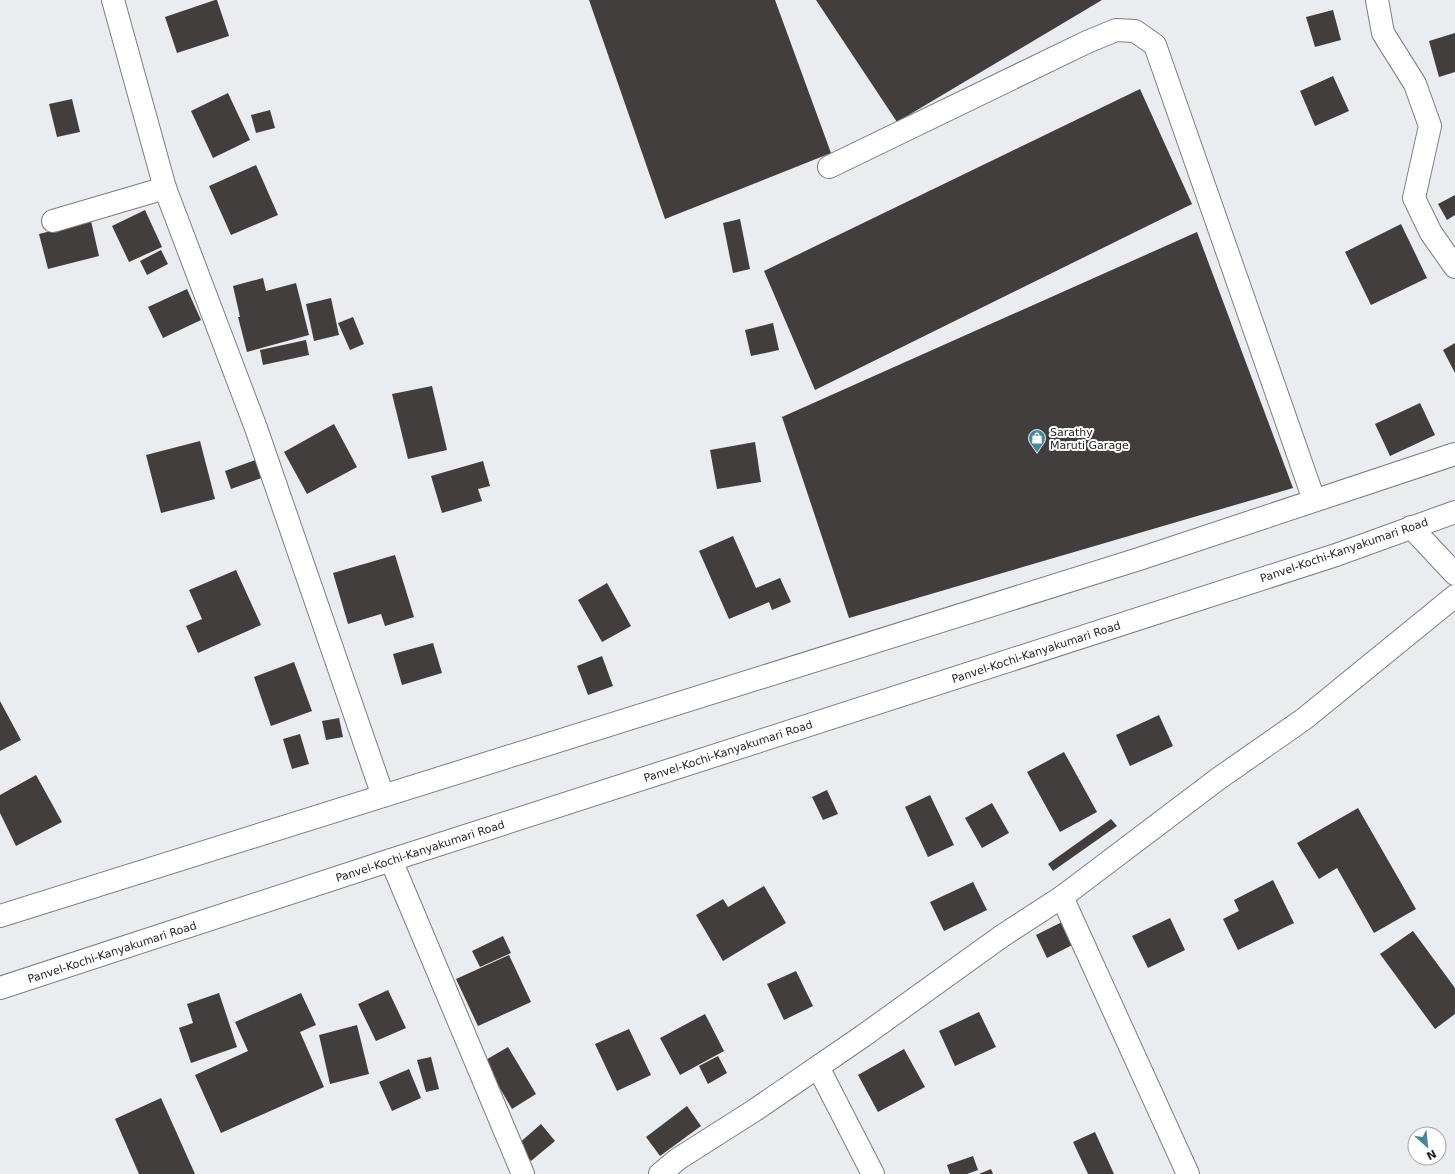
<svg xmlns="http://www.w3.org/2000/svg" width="1455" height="1174" viewBox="0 0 1455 1174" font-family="'DejaVu Sans',sans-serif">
	<rect width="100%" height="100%" fill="#eaecf0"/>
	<g fill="#433e3e">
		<polygon points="215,0 217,0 229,36 177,53 165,17"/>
		<polygon points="589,0 775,0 831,153 665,219"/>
		<polygon points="816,0 1102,0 897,122"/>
		<polygon points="1333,10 1341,40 1315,47 1306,17"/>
		<polygon points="1455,33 1455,72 1439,77 1429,41"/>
		<polygon points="1333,76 1349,111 1315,126 1300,91"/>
		<polygon points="1140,89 1192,204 815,390 764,271"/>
		<polygon points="228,93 250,140 213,158 191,111"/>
		<polygon points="72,99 80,132 57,137 49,104"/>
		<polygon points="270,110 275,128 256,133 251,115"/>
		<polygon points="256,165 278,215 231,235 209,186"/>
		<polygon points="1455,195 1455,215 1447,220 1438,204"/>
		<polygon points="145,210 162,247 129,262 112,226"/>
		<polygon points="740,219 750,269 733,273 723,223"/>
		<polygon points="91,221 99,256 48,269 39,234"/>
		<polygon points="1401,224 1427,278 1371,305 1345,252"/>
		<polygon points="1197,232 1293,488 849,618 782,417"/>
		<polygon points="161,250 168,264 147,275 140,261"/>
		<polygon points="263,278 266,291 296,283 309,335 247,352 238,317 240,317 233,286"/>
		<polygon points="187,289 201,320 163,338 148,307"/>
		<polygon points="331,298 339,335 314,341 306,304"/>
		<polygon points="353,317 364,344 350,350 338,323"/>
		<polygon points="773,323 779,350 751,356 745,330"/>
		<polygon points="306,340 309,355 263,365 260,350"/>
		<polygon points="1455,343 1455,373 1443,350"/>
		<polygon points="432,386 447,450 408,459 392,394"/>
		<polygon points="1420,403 1435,435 1390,456 1375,424"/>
		<polygon points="334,424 357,467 307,494 284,452"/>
		<polygon points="200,441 215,499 161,513 146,455"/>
		<polygon points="755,442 761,482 717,489 710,450"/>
		<polygon points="258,459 264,477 231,489 225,471"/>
		<polygon points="483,461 490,486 478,489 482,501 442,513 431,476"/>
		<polygon points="733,536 756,588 780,578 791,602 772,610 769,602 729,619 699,551"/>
		<polygon points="395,555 414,617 385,626 381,614 348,624 333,573"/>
		<polygon points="236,570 261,625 198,653 186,626 202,619 189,590"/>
		<polygon points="607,583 631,626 602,642 578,600"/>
		<polygon points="433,643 442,673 402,685 393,654"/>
		<polygon points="602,656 613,686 588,695 577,666"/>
		<polygon points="294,662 312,711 271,726 254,677"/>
		<polygon points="0,701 21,740 0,751"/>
		<polygon points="1159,715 1173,746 1130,766 1116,735"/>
		<polygon points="339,718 343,737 326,740 322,721"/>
		<polygon points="300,734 309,764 292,769 283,739"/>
		<polygon points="1064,752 1097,812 1060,832 1027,772"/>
		<polygon points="36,775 62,822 16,846 0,813 0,795"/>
		<polygon points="827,790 838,814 823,820 812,797"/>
		<polygon points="930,795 954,845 928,857 905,807"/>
		<polygon points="992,803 1009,833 982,848 965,818"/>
		<polygon points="1358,808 1416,909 1374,933 1337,868 1319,879 1297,843"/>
		<polygon points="1111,819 1117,826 1053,871 1048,864"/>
		<polygon points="1273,880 1294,923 1238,950 1223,919 1239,911 1234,900"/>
		<polygon points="973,882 987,910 944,931 930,902"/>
		<polygon points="764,886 786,923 723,961 696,915 723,899 728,907"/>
		<polygon points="1170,918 1185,950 1148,968 1132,936"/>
		<polygon points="1064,921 1076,943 1047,958 1036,935"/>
		<polygon points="1413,931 1455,988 1455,1014 1435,1029 1380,954"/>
		<polygon points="503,936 511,953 480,967 472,951"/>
		<polygon points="509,955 531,1002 478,1026 456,979"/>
		<polygon points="796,971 813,1006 784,1020 767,984"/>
		<polygon points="388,990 406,1028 376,1041 358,1004"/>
		<polygon points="219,993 237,1047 191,1063 179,1028 193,1023 187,1004"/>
		<polygon points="301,993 316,1025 300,1032 324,1087 221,1133 195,1075 248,1051 235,1022"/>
		<polygon points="979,1012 996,1047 955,1066 939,1031"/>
		<polygon points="705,1014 724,1051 680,1075 660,1038"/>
		<polygon points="357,1025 369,1074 330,1084 319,1035"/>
		<polygon points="629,1029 651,1075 617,1091 595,1044"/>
		<polygon points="508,1047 536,1094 512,1109 484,1061"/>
		<polygon points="904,1049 925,1087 878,1112 858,1075"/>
		<polygon points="718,1056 727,1073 708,1084 699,1066"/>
		<polygon points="431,1057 439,1089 426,1092 417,1060"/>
		<polygon points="409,1069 421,1098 392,1111 379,1082"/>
		<polygon points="161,1098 195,1174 139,1174 115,1119"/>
		<polygon points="687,1106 701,1126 660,1156 646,1137"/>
		<polygon points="541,1124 555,1141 531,1161 517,1145"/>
		<polygon points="1095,1132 1114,1174 1088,1174 1073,1142"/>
		<polygon points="973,1156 978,1170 967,1174 950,1174 947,1165"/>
		<polygon points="991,1169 993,1174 979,1174"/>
	</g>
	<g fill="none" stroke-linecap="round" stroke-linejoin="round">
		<g stroke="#7c7e82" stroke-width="24">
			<g id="minor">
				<polyline points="113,0 165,188 256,428 383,796"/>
				<polyline points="1377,0 1383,33 1415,84 1430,126 1414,198 1431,233 1455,267"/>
				<polyline points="829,167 1087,42 1116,30 1135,31 1155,45 1314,500"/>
				<polyline points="53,221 165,188"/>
				<polyline points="1411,527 1455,574"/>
				<polyline points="391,860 523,1174"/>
				<polyline points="1062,897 1188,1174"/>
				<polyline points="0,916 1139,559 1455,454"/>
				<polyline points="818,1067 873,1174"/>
				<polyline points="660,1174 678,1159 755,1110 863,1036 1002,936 1062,897 1218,779 1304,719 1455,596"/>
			</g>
		</g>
		<g stroke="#7c7e82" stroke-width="24">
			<polyline id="highway" points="0,988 391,860 1336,555 1455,512"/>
		</g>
		<use href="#minor" stroke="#fff" stroke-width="22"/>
		<use href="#highway" stroke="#fff" stroke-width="22"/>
	</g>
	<defs>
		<g id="shop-pin" transform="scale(0.9)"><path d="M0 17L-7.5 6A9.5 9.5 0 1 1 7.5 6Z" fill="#46889a" stroke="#fff"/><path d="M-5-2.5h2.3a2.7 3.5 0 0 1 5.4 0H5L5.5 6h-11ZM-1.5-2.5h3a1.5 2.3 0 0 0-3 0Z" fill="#fff"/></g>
	</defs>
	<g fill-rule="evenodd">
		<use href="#shop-pin" x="1037" y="438"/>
	</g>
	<g text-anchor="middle" stroke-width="4" stroke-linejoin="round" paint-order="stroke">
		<g font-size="11" fill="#1d1e1f" stroke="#fff" text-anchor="start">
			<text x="1050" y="436">Sarathy<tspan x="1050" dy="13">Maruti Garage</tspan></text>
		</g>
		<g font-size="11" fill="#1d1e1f" stroke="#fff">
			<text transform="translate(1344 550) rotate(-19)" y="4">Panvel-Kochi-Kanyakumari Road</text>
			<text transform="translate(1036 652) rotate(-18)" y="4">Panvel-Kochi-Kanyakumari Road</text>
			<text transform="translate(728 751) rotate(-18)" y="4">Panvel-Kochi-Kanyakumari Road</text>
			<text transform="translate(420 851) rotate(-18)" y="4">Panvel-Kochi-Kanyakumari Road</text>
			<text transform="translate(112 952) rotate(-18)" y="4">Panvel-Kochi-Kanyakumari Road</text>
		</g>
	</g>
	<g transform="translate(1427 1146) rotate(153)"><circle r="19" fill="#ffffff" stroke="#a5a5a5"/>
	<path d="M0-3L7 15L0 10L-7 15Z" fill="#46889a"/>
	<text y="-6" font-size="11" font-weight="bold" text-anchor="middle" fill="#1d1e1f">N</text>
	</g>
</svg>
